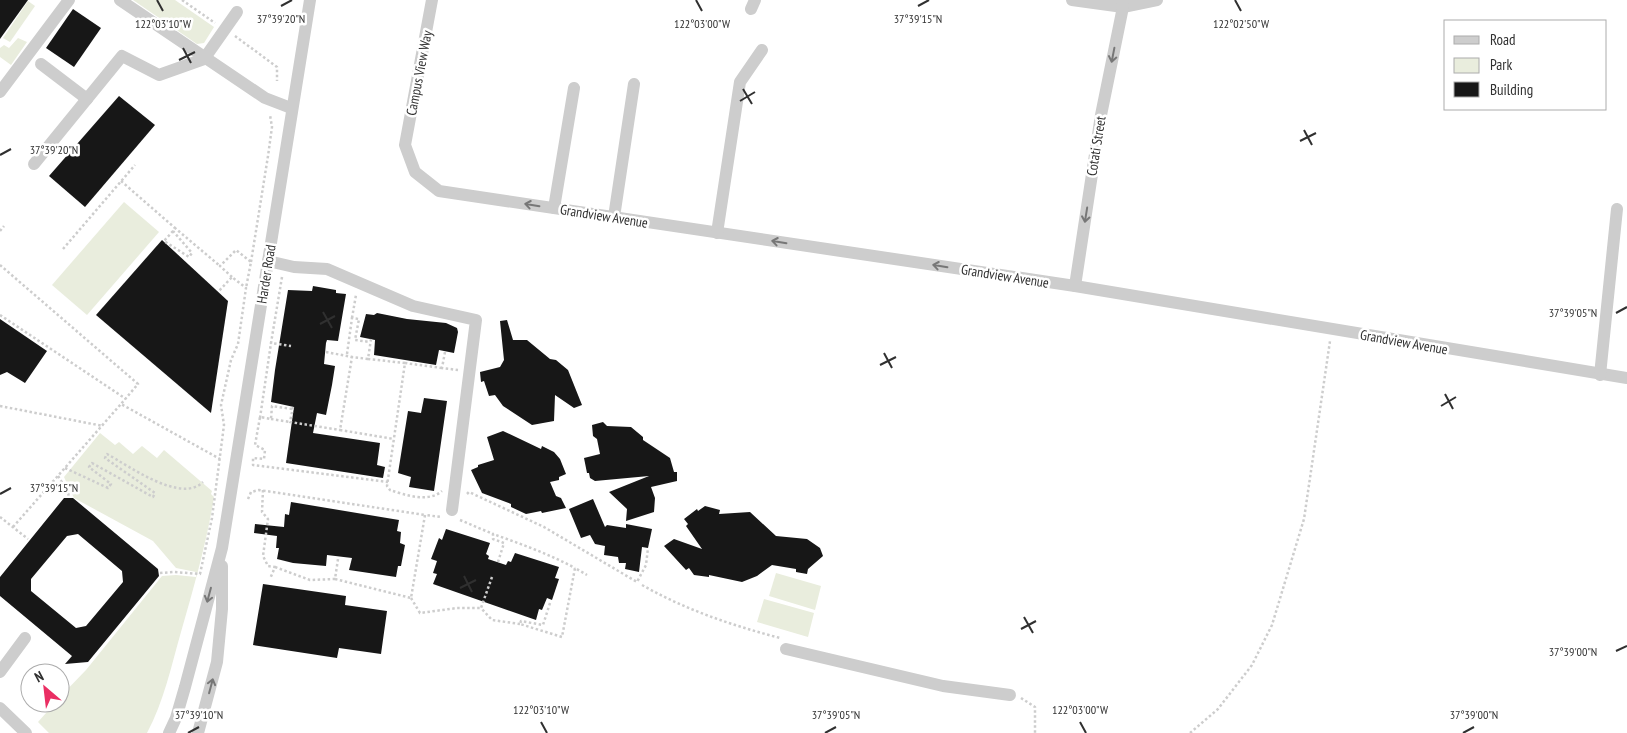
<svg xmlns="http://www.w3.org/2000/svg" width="1627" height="733" viewBox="0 0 1627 733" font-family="'PT Sans Narrow',sans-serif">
	<rect width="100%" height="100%" fill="#fff"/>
	<g fill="#e9eddd">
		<polygon points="133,0 175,0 214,27 204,43 197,44"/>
		<polygon points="28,1 35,6 10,42 3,38"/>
		<polygon points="18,38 27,42 11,65 0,57 0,48 4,45 9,48"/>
		<polygon points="124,202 159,232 87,315 52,285"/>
		<path d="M100,433L115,445L119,442L133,454L142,446L157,458L164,450L212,491L211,494L214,497C207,541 194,587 181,632C171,667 164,701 147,733H49L38,722L55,703H60V697L86,670L162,576L176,575L196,577V572L176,568L153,541L74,498L64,477Z"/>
		<polygon points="776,573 821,586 815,610 769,596"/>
		<polygon points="764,599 814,613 808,637 757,622"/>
	</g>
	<g fill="#171717" fill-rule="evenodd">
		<polygon points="0,0 28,0 0,39"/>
		<polygon points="73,9 101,28 74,67 46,48"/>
		<polygon points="119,96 155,125 85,207 49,176"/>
		<polygon points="162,240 228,301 211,413 96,315"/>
		<polygon points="313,286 336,290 336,293 346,294 338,341 327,340 326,343 324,364 335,366 332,385 326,415 317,413 313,433 380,443 377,465 385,467 383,478 286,463 294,407 271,402 275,370 288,290 312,291"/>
		<polygon points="377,313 407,319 446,323 457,328 458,332 454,353 439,350 436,365 374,355 375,340 360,337 366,314 374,315"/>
		<polygon points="0,319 47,351 25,383 7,372 0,375"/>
		<polygon points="507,320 513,340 527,340 550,359 556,360 568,370 582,405 574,408 555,395 554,421 532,425 503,406 495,395 489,396 484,381 481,382 480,372 500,367 504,360 500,321"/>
		<polygon points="424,398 447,401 434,491 409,487 411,477 398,473 408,411 421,413"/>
		<polygon points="603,422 607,426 631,427 643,437 643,440 670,458 674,472 677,472 677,481 651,487 655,498 654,512 626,521 627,509 609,492 649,476 595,481 590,478 589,473 587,473 584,458 600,454 597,439 593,436 592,425"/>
		<polygon points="503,431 541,449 542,446 554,452 560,459 566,474 559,477 559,480 550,482 556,496 561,498 566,508 542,513 541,511 526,514 511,507 511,504 482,493 471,470 478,467 478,465 494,460 487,437"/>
		<path d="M64,498H73L158,569L159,576L88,662L65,664L72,656L0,596V577ZM78,534L122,571L123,582L86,626L76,628L31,591V579L67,536Z"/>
		<polygon points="593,499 605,527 607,525 626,528 626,524 652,529 648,548 642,547 639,572 625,569 626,563 619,563 618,557 604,555 605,546 595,544 590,535 581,538 569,509"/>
		<polygon points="291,502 399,520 397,531 401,532 400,543 405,545 401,566 398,566 396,577 349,570 352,558 327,555 326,566 293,563 277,559 279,548 276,548 277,536 254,533 255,524 284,527 285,514 289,515"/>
		<polygon points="705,506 720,510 719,514 750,512 776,536 807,539 820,548 823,556 808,569 807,574 796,572 796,569 772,565 757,576 742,582 709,575 709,577 694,575 689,568 686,570 664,546 674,539 702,549 686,526 688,524 684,519 697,509 698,511"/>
		<polygon points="446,529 490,543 486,554 489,556 488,559 506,565 508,561 511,562 515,553 559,567 555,578 559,579 552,600 547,598 542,610 539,609 536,620 433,584 437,574 433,573 437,561 431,559 439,538 442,540"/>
		<polygon points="263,584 346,596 345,605 387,611 381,654 339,648 337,658 253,645"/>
	</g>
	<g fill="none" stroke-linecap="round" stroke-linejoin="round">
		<g stroke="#cdcdcd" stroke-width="2.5" stroke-dasharray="2.5 2.5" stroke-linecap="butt">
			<polyline points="182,0 215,23"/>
			<polyline points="235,36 277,67 277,81"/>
			<polyline points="121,181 175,228"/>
			<polyline points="0,231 4,226"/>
			<polyline points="173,231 164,241 189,257 192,253 173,231 175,228 220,266"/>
			<polyline points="63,249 135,165"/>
			<polyline points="251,262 268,156 272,127 270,115"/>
			<polyline points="0,265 138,384 121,404"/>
			<polyline points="232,277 220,266 236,250 251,262 246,288"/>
			<polyline points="282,277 271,343 291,346"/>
			<polyline points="0,315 126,399"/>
			<polyline points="352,318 356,295"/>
			<polyline points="371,339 368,359 405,363"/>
			<polyline points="326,352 352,357"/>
			<polyline points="445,352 442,368 458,370"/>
			<polyline points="347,354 352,318 359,319 355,340 370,342"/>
			<polyline points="368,359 352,357 340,430 394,439"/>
			<path d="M442,368L405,363L387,486L390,490C405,495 428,503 442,491"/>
			<polyline points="0,406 103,426"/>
			<polyline points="293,407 290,422 340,430"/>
			<polyline points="292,409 272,406 271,419 260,417 255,445 265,450 264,459 253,458 253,465 388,482"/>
			<polyline points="260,418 271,343"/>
			<polyline points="271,419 290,422"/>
			<path d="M65,468L108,488L111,484L89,467L92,463L153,497L155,493L105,458L107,454C129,466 181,504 203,482"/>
			<polyline points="58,476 68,492 69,498"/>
			<polyline points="263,490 262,512 268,519 263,556 268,566 275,567 270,579"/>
			<polyline points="467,494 469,492 544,527 637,582 646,565 648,548"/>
			<polyline points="248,499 251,492 259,490 425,515"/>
			<polyline points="0,517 28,539"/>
			<polyline points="460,520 493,534"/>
			<polyline points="13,527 121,404 220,459"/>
			<path d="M498,562L504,543L493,539V534C521,544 549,554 575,568"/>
			<polyline points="275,567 310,580 335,579 338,559"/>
			<polyline points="160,573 174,572 200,574 212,518 224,425 221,405 231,360 238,344 246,288 232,277 218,292"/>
			<polyline points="492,577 481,608 492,620 520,624"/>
			<polyline points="335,579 411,598 425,515 442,517"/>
			<path d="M642,585C686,610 731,625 780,638"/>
			<polyline points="411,598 420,613 457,608 481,608"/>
			<polyline points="550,603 543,625 521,621 520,624 562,637 575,568 587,575"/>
			<polyline points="1021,698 1035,707 1035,733"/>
			<polyline points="1190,733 1218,709 1252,665 1272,625 1304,519 1330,341"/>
		</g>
		<g stroke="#cdcdcd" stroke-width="12">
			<polyline points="120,0 265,98 291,108"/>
			<polyline points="432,0 405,145 415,172 439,191 1075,286 1627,378"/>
			<polyline points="1072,0 1123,7 1157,0"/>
			<polyline points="751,9 755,0"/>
			<polyline points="41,64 87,99"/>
			<polyline points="0,92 69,0"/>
			<polyline points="34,164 122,56 159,75 204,59 237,12"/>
			<polyline points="554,208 574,88"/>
			<polyline points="614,217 634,84"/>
			<polyline points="717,233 740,82 762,50"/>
			<polyline points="268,261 294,267 327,269 413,306 476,320 452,510"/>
			<polyline points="1075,286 1101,115 1123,7 1122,0"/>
			<polyline points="1600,375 1617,209"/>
			<polyline points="786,649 943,686 1010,695"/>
			<polyline points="0,672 25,638"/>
			<polyline points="0,708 26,733"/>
			<polyline points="169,733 176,718 185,687 222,548 310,0"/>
			<polyline points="198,733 217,662 222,609 222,566"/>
		</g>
	</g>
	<defs><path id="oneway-shaft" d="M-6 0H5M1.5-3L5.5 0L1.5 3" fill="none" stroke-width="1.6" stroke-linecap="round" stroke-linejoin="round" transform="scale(1.25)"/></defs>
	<g stroke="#777">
		<use href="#oneway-shaft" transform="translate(1113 55) rotate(101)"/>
		<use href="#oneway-shaft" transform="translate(532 205) rotate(-171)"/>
		<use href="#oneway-shaft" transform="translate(1086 215) rotate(99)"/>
		<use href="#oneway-shaft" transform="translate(779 242) rotate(-171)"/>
		<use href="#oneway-shaft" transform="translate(940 266) rotate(-171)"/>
		<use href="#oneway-shaft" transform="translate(209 595) rotate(105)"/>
		<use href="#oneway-shaft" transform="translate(211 686) rotate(-75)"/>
	</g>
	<path fill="none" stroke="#303030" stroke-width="2" d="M157,0L163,11M696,0L702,11M1235,0L1241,11M281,6L292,0M918,6L929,0M183,48L191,63M179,60L195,52M743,89L752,104M740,101L755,92M1304,130L1312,145M1300,141L1316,133M0,155L11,149M323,312L332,328M1616,313L1627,307M320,324L335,316M884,353L892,368M880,365L896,357M1445,394L1453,409M1441,406L1456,397M0,494L11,488M464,576L472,592M460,588L476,580M1024,617L1033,633M1021,629L1036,621M1616,651L1627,646M541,722L547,733M1080,722L1086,733M188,733L199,727M825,733L836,727M1463,733L1474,727"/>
	<g text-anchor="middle" stroke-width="5" stroke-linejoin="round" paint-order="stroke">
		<g font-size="14" fill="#303030" stroke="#fff">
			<text transform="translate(419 73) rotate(-79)" y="5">Campus View Way</text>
			<text transform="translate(1096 146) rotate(-81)" y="5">Cotati Street</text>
			<text transform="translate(604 216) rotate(9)" y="5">Grandview Avenue</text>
			<text transform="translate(266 274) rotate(-81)" y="5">Harder Road</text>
			<text transform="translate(1005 276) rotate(9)" y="5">Grandview Avenue</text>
			<text transform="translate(1404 342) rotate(10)" y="5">Grandview Avenue</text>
		</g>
	</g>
	<g font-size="12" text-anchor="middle" fill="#303030" stroke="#fff" stroke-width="5" stroke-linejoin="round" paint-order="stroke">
		<text x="281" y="23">37°39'20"N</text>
		<text x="918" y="23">37°39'15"N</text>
		<text x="163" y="28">122°03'10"W</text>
		<text x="702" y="28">122°03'00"W</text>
		<text x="1241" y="28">122°02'50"W</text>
		<text x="54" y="154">37°39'20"N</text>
		<text x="1573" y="317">37°39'05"N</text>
		<text x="54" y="492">37°39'15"N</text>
		<text x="1573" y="656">37°39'00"N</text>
		<text x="541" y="714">122°03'10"W</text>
		<text x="1080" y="714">122°03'00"W</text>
		<text x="199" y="719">37°39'10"N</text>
		<text x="836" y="719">37°39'05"N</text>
		<text x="1474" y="719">37°39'00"N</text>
	</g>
	<rect x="1444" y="20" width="162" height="90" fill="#ffffff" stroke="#acacac"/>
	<rect x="1454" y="36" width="25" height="8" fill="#cdcdcd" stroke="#acacac"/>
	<text x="1490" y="45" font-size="15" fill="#303030">Road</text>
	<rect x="1454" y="58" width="25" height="15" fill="#e9eddd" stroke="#acacac"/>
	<text x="1490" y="70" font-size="15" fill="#303030">Park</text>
	<rect x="1454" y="82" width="25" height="15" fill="#171717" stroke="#acacac"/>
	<text x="1490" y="95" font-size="15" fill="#303030">Building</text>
	<g transform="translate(45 688) rotate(332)"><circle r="24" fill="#ffffff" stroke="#acacac"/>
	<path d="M0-4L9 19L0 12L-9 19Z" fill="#ea2e63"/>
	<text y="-8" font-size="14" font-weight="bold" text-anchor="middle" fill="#303030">N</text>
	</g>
</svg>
